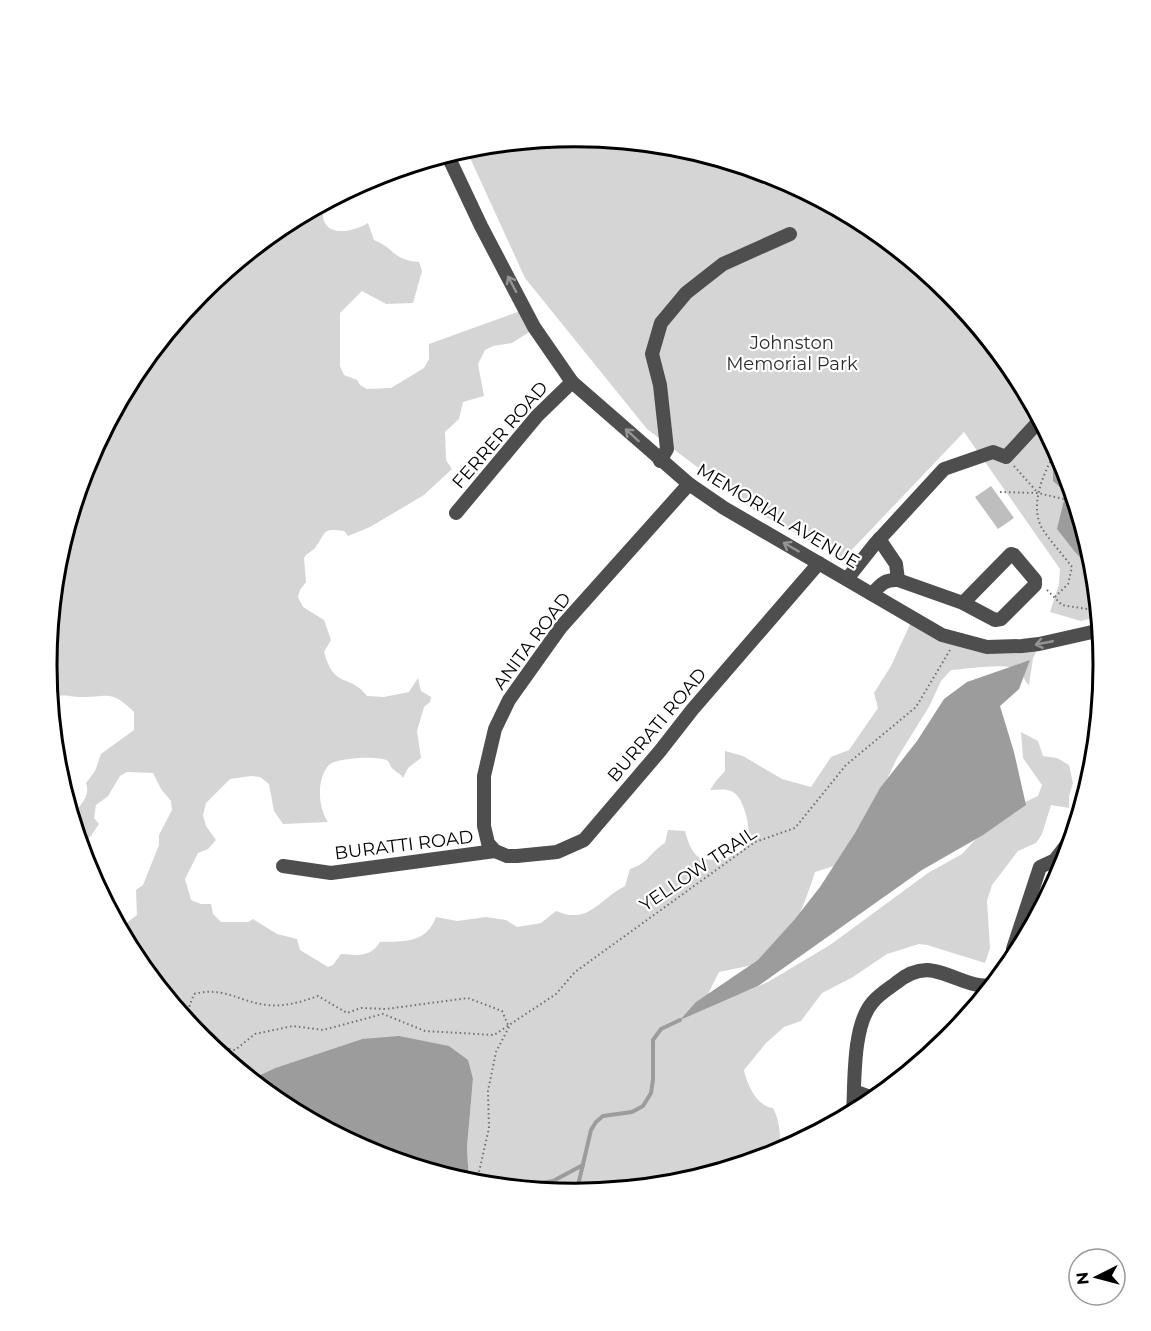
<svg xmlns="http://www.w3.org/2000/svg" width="1151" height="1331" viewBox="0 0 1151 1331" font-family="Montserrat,sans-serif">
	<rect width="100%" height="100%" fill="#fff"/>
	<g fill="#d5d5d5">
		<polygon points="576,137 679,147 728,162 730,171 736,164 778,177 870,226 950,292 1016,372 1064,463 1094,563 1100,616 1081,621 1050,612 1059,584 1060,569 964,432 843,559 754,510 647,429 525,278 466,149"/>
		<path d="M322,204C323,210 322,218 325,223C333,237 357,230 368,223L374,240C395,248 392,260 419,262L422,271L413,303L386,304L362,291L340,313V366L344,375L357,380L360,385L367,389L391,388L424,368L429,359V344L523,310L534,329L512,343L493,346L485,350L478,364L484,396L463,402L459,419L445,432L446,460L452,469L424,495L370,527L348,536L344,531C321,528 327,532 315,548C312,551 307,553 304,558L306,582L300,590L298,597L303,607L324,620L331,640L324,652C334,690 350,673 367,696L384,697L409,692L418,678L421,691L431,697L430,702L424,707L417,731L421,758L408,768L403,778C400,773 397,773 393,769C390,767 390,763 388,761C380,755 335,758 329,765C316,779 318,807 328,822L283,824L274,811L269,784L260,777L251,776L230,779L206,803L203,815L206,826L216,840L208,849L198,853L185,879L191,900L201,904H211L213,914L221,922H248L253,919L277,934L297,939L300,950L328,967L333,965L341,954C358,955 370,958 380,942C404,941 426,944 436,917L457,921L486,917L506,920L517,927L541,923L556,911C589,925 598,900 625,886L630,869C649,863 649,853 665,843L668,830L685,831C687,839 691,851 697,856C709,864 736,858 745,847C754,836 745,799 733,792C726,788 718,790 710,790L716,781L725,771V751L743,756L782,779L811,787L831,757L849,750L878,708L874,693L891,666L912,620L982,645L1041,643L1033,658L1029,685C1024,681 1024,675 1018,670C1008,662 966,669 951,670L941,681L930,705L896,760L858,841L837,865L815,872C806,899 790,951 760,962C748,967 732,969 719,972L705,1000L739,994L768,982L830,945L928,873L962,854L989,825L1012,808L1038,796L1042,785L1023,758L1021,732L1038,741L1043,756L1057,758L1069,765L1073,783L1069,796V808L1051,805L1042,834L1036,843L1018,851L992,885L987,901L990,948L985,963L927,945L919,944L887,954L853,977L822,993L801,1021L784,1027L766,1043L744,1070C747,1084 756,1106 773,1108C780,1122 782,1139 778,1154L678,1184L575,1194L469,1183L467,1147L473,1079L470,1073L362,1039L275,1068L250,1080L201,1039L135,959L117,925L125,924L137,915L136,890L143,885L159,845V835L172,810L171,801L161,789L153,773L127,772L120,776L108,796L96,805L94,818L99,824L81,850L71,817C79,806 91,797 86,783L95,771L101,754L134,730V712C110,688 107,698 78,697C65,696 63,694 50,698L47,665L57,562L87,463L136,371L202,291L282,225Z"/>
	</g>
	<g fill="#9c9c9c">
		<polygon points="1061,458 1094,563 1095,573 1075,552 1057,529 1066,492 1053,481 1053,465"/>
		<polygon points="1030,660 1019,689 1000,706 1014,752 1026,805 983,835 922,870 758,986 680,1020 696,1002 758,960 795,919 820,887 855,833 880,788 917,741 944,699 967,682"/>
		<polygon points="399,1036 449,1046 468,1060 473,1079 467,1147 469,1183 373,1154 281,1105 250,1080 275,1068 362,1039"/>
	</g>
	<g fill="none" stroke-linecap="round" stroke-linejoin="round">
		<g stroke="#9c9c9c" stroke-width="4">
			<polyline points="475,1185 511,1188 553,1181 583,1165"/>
			<polyline points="576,1194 591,1130 596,1122 603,1116 632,1112 643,1106 651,1093 653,1080 653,1040 661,1029 680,1020"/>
		</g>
	</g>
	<g fill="#bebebe">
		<polygon points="991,486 1014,518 998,529 975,497"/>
		<polygon points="1047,874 1059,878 1036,922 1032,920"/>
	</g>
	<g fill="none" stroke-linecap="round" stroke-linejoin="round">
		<g stroke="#707070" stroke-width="2" stroke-dasharray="1.5 3" stroke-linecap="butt">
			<polyline points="1014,466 1038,493"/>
			<polyline points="1000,492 1038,493 1076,502"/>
			<polyline points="1047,590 1062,605 1099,611"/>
			<path d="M1055,597L1068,584L1072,567C1063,555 1052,543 1043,530C1028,506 1044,471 1057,450"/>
			<polyline points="177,1010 186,1015 191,1027"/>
			<path d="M186,1015L194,994C223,986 240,1002 267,1005C285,1007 301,1002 318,996L347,1013L361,1008L386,1009L468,998L502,1011L509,1027"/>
			<polyline points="207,1044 235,1050 255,1034 293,1026 323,1030 383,1014 425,1031 494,1035 556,994 575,972 755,842 795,828 846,765 916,707 950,650"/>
			<polyline points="476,1185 489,1128 488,1091 496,1052 509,1027"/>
		</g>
		<g stroke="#4e4e4e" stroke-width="14">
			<polyline points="447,154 481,226 534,327 572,382 689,484 724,508 942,635 987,647 1022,646 1039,644 1101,630"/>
			<polyline points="660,461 667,449 660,385 652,354 661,323 686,293 723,264 790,234"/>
			<polyline points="689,484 561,627 509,700 495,729 484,776 484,826 488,843 495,851 507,856 517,856 557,852 584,840 660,751 692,710 819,563"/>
			<polyline points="456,513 537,416 572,382"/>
			<polyline points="879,539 896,564 898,580"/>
			<polyline points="847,579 874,545 944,469 993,452 1006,457 1041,419"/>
			<path d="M872,594C881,584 885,579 898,580L963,603L995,620L1001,619L1035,585V580L1014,555L1011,554L963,603"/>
			<polyline points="1066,863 1055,860 1074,835"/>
			<polyline points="283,866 331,873 495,851"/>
			<polyline points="1020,951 1013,949 1040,867 1055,860"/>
			<polyline points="854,1091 876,1099"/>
			<path d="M853,1114C855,1083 852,1027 872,1003C878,995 888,989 896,983C907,974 921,968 934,971C955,975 974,990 995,984"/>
		</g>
	</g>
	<defs><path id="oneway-shaft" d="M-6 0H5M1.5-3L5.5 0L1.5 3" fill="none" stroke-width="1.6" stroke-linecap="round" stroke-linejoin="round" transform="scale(1.5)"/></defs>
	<g stroke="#959595">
		<use href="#oneway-shaft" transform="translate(512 284) rotate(-118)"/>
		<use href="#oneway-shaft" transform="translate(632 435) rotate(-138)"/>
		<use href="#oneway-shaft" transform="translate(791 547) rotate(-150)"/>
		<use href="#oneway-shaft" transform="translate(1044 643) rotate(169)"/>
	</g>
	<g text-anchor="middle" stroke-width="4.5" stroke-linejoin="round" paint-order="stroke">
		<g font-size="18" fill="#2c2c2c" stroke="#fff">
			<text x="792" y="349">Johnston<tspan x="792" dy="21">Memorial Park</tspan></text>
		</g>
		<g font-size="18" fill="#000" stroke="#fff">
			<text transform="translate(500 435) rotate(-49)" y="6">FERRER ROAD</text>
			<text transform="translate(778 516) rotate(31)" y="6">MEMORIAL AVENUE</text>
			<text transform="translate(532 641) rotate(-53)" y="6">ANITA ROAD</text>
			<text transform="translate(657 725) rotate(-50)" y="6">BURRATI ROAD</text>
			<text transform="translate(404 845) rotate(-7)" y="6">BURATTI ROAD</text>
			<text transform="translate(698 869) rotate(-34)" y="6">YELLOW TRAIL</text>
		</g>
	</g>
	<path d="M0 0H1151V1331H0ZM57 665a518 518 0 1 1 1036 0a518 518 0 1 1-1036 0Z" fill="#fff" fill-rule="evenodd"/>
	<path fill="none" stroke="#000" stroke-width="3" d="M57 665a518 518 0 1 1 1036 0a518 518 0 1 1-1036 0Z"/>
	<g transform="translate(1097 1277) rotate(264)"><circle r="28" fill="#ffffff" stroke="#999999" stroke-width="1.5"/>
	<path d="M0-4.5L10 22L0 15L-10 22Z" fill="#000000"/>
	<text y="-9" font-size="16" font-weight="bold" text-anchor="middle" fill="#000000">N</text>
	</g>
</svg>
